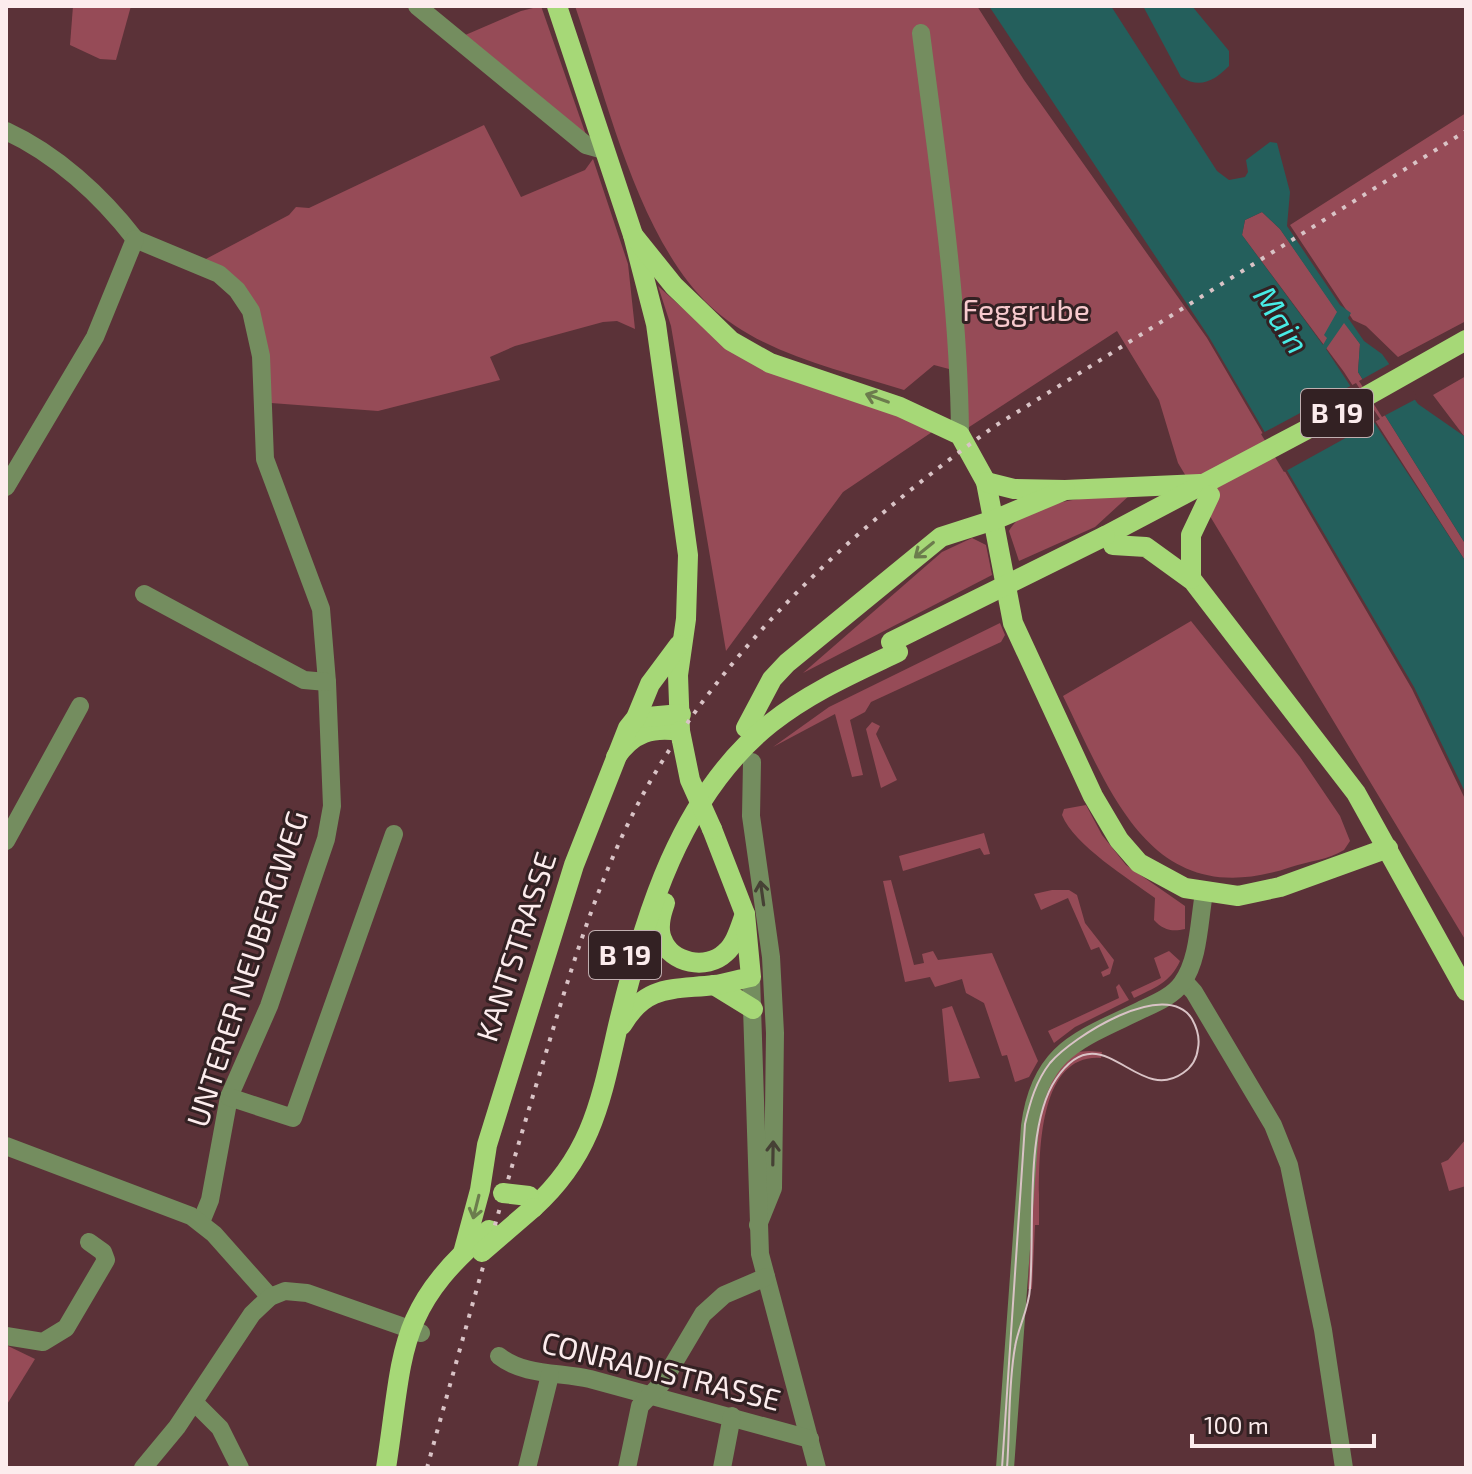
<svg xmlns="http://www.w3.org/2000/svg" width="1472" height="1474" viewBox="0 0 1472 1474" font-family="'Exo 2',sans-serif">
	<rect width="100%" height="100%" fill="#5b3238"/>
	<g fill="#964b57">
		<polygon points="73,6 131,6 116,60 100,59 70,45"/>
		<polygon points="541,6 586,135 463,36 521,11"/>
		<path d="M575,6H977L1024,80L1207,338L1412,689L1466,801V941L1178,463L1159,400L1117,331L963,431L949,251V369L934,365L904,390C839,370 759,353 709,305C638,237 607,99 575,6Z"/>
		<polygon points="1466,113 1466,321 1398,357 1366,326 1353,320 1290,225"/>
		<polygon points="484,125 521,197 585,170 593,159 628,264 635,329 617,321 603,322 515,346 490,357 500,380 378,411 271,403 256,327 204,260 289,215 296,207 309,208"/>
		<polygon points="1262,212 1280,229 1360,344 1358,372 1466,545 1466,562 1344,372 1242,235 1245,220"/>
		<polygon points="658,286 727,348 935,430 843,492 726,651 671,326"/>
		<polygon points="1466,376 1466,464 1464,436 1433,395"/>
		<path d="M1131,494L1095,527L1019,561L1009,531C1025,499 1100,497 1131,494Z"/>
		<polygon points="972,538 986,545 992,575 803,673 942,552"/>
		<path d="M1191,621L1300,757L1340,816L1350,841L1344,850C1328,860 1309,861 1291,867C1153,914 1113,798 1063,696Z"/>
		<polygon points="1000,623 1005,635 1001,642 871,702 865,712 850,720 863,775 852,777 835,714 773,747 829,707"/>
		<polygon points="872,722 880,726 876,734 897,780 881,788 866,729"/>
		<path d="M1086,805L1102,835L1126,865L1185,906V929C1172,932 1163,930 1154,920L1155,898C1129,879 1074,845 1062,815L1064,809Z"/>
		<polygon points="984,833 990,854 984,855 980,848 903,871 899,856"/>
		<polygon points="891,880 914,965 924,963 922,954 933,951 938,960 992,953 1038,1061 1029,1077 1015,1082 1007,1055 1002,1056 984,1003 966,993 962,979 935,987 930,977 905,982 883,881"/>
		<polygon points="1052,890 1069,890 1077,895 1085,923 1114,960 1110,974 1103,977 1101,972 1109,968 1099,947 1091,950 1068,898 1041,910 1034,894"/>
		<path d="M1169,951L1180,961C1170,983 1154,988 1134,998L1131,992L1161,978L1154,958Z"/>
		<polygon points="1119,984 1129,1000 1075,1027 1054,1043 1048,1031 1119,998 1116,987"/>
		<polygon points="952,1006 980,1078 949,1082 942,1009"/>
		<path d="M1089,1051L1102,1052L1101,1058C1030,1053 1040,1180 1039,1225H1035L1032,1289H1028L1033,1169L1040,1102L1056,1072L1076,1052Z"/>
		<polygon points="1466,1139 1466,1186 1449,1191 1441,1163 1448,1160"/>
		<polygon points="6,1345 35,1359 6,1406"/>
	</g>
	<g fill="#245f5c" fill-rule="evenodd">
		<path d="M989,6H1111L1217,171L1229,180L1245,177L1248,172L1246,160L1270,142L1277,143L1290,192L1287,226L1340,305L1351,313L1348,318L1364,341L1382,354L1418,404L1464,436L1466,545L1358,372L1360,344L1344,323L1326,349L1466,562V794L1414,687L1209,337ZM1262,212L1280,229L1337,312L1324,335L1327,338L1323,345L1242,235L1245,220Z"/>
		<path d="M1143,6H1192L1229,51V66C1214,81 1200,89 1181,77Z"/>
	</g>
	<g fill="#5b3238">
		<polygon points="1393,362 1418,398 1382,417 1359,381"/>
		<polygon points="1356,383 1380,419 1284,472 1261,434"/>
	</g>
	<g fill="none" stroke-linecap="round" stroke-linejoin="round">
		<g stroke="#748d5f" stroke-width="18">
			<polyline points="417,6 586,145 604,150"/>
			<path d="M921,33C938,167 959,299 960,435"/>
			<path d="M6,131C56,154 101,195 135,239"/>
			<polyline points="135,239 219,274 237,290 251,311 261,356 265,459 321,609 327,682 332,806 326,839 269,1006 229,1097 210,1200 201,1222"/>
			<polyline points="6,487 95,337 135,239"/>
			<polyline points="144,594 304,680 327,682"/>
			<polyline points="752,762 751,816 771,957 775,1033 773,1188 758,1225"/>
			<polyline points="6,841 80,706"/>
			<polyline points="751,977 760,1254 817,1468"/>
			<polyline points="1184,981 1194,992 1273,1125 1289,1165 1323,1330 1344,1468"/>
			<polyline points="229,1097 293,1118 394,834"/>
			<polyline points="6,1146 191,1216 214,1234 270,1297"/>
			<polyline points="6,1336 43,1342 66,1328 106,1260 103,1252 89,1242"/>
			<path d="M499,1356C524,1376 560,1372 590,1379L810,1439"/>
			<polyline points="194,1402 220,1428 240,1468"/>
			<polyline points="143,1468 177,1427 252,1314 270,1297 285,1291 307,1293 421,1333"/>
			<polyline points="527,1468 550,1375"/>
			<polyline points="627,1468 640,1406 662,1383 703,1314 724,1295 766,1277"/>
			<polyline points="722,1468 732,1416"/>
			<path d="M1005,1468L1030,1126C1040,1050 1079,1040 1141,1010C1156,1003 1173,996 1182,983C1199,960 1199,921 1204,893"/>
		</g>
		<g stroke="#a6d877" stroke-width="20">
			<path d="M557,6L633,235L656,324L688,555L686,619L678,675L680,731C652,727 633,732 616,757"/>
			<polyline points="633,235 674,286 731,341 770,363 900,407 960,435 986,482 1013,623 1093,796 1119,840 1139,863 1185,888 1238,896 1280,887 1388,848"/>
			<polyline points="986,482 1014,489 1065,490 1200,484"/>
			<polyline points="1105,536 1319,423 1466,340"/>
			<polyline points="1113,545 1146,547 1193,581 1356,793 1466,991"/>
			<polyline points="1191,579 1191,535 1210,495"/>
			<polyline points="636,718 681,714"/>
			<polyline points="746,728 772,679 787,663 941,537 994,520 1065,490"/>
			<path d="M665,903C661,914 657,927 662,939C671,964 707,970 725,953C736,944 740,927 745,914"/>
			<polyline points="714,985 753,1009"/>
			<path d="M622,1025C646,984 673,990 714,985C726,984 739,979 751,977L745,914L712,829"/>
			<path d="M533,1208C592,1155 601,1100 618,1026C644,917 680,795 771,723C810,692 854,673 898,652"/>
			<polyline points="463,1253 480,1190 487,1145 574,865 628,728 636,718 650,684 679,645"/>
			<path d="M386,1468C404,1354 394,1310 489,1230"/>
		</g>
		<path stroke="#d9c3c6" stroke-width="2" d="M1002,1468L1025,1124C1030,1102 1036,1081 1050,1063C1072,1037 1166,977 1192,1019C1197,1028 1200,1038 1198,1048C1197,1058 1192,1067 1183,1073C1136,1106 1102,1011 1056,1079C1024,1126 1035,1231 1030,1288C1029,1309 1018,1327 1015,1347C1008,1386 1010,1428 1007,1468"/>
		<path stroke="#d9c3c6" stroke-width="4" stroke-dasharray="4 8" stroke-linecap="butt" d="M427,1468C464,1334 501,1200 542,1066C571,969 600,869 651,780C734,637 862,521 995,426L1466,131"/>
		<g stroke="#a6d877" stroke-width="20">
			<polyline points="891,642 1105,536"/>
			<polyline points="680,731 690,780 712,829"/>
			<polyline points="503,1193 529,1196"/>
			<polyline points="482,1252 533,1208"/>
		</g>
	</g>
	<defs><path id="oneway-shaft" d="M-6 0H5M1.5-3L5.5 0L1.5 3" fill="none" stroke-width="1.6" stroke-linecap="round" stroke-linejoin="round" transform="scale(2)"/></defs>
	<g stroke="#6c7c4d">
		<use href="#oneway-shaft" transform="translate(877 398) rotate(-160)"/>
		<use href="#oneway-shaft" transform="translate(924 550) rotate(141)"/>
		<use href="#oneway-shaft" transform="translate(476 1207) rotate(104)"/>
	</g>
	<g stroke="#464135">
		<use href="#oneway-shaft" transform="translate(762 893) rotate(-98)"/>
		<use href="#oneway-shaft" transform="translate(773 1153) rotate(-89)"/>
	</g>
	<g text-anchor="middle" stroke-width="6" stroke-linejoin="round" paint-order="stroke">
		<g fill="#332123" stroke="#c0afb0" stroke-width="2">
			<rect x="1301" y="389" width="72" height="48" rx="6"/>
			<rect x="589" y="931" width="72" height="48" rx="6"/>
		</g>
		<g font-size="28" font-weight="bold" fill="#fceced">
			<text x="1337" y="423">B 19</text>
			<text x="625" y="965">B 19</text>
		</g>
		<g font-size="30" fill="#f8cace" stroke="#332123">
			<text x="1026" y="321">Feggrube</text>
		</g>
		<g font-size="30" fill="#fceced" stroke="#332123">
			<text transform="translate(517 947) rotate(-72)" y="10">KANTSTRASSE</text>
			<text transform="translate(248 969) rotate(-72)" y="10">UNTERER NEUBERGWEG</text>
			<text transform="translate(661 1372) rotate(14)" y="10">CONRADISTRASSE</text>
		</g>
		<g font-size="32" font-style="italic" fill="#48ebe5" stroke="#332123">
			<text transform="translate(1281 320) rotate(57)" y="11">Main</text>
		</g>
	</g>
	<rect width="1472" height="1474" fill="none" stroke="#fceced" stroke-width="16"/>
	<path d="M1192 1434v12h182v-12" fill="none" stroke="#fceced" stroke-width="4"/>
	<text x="1204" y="1434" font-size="24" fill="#fceced" stroke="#332123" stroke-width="6" paint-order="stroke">100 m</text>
</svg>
